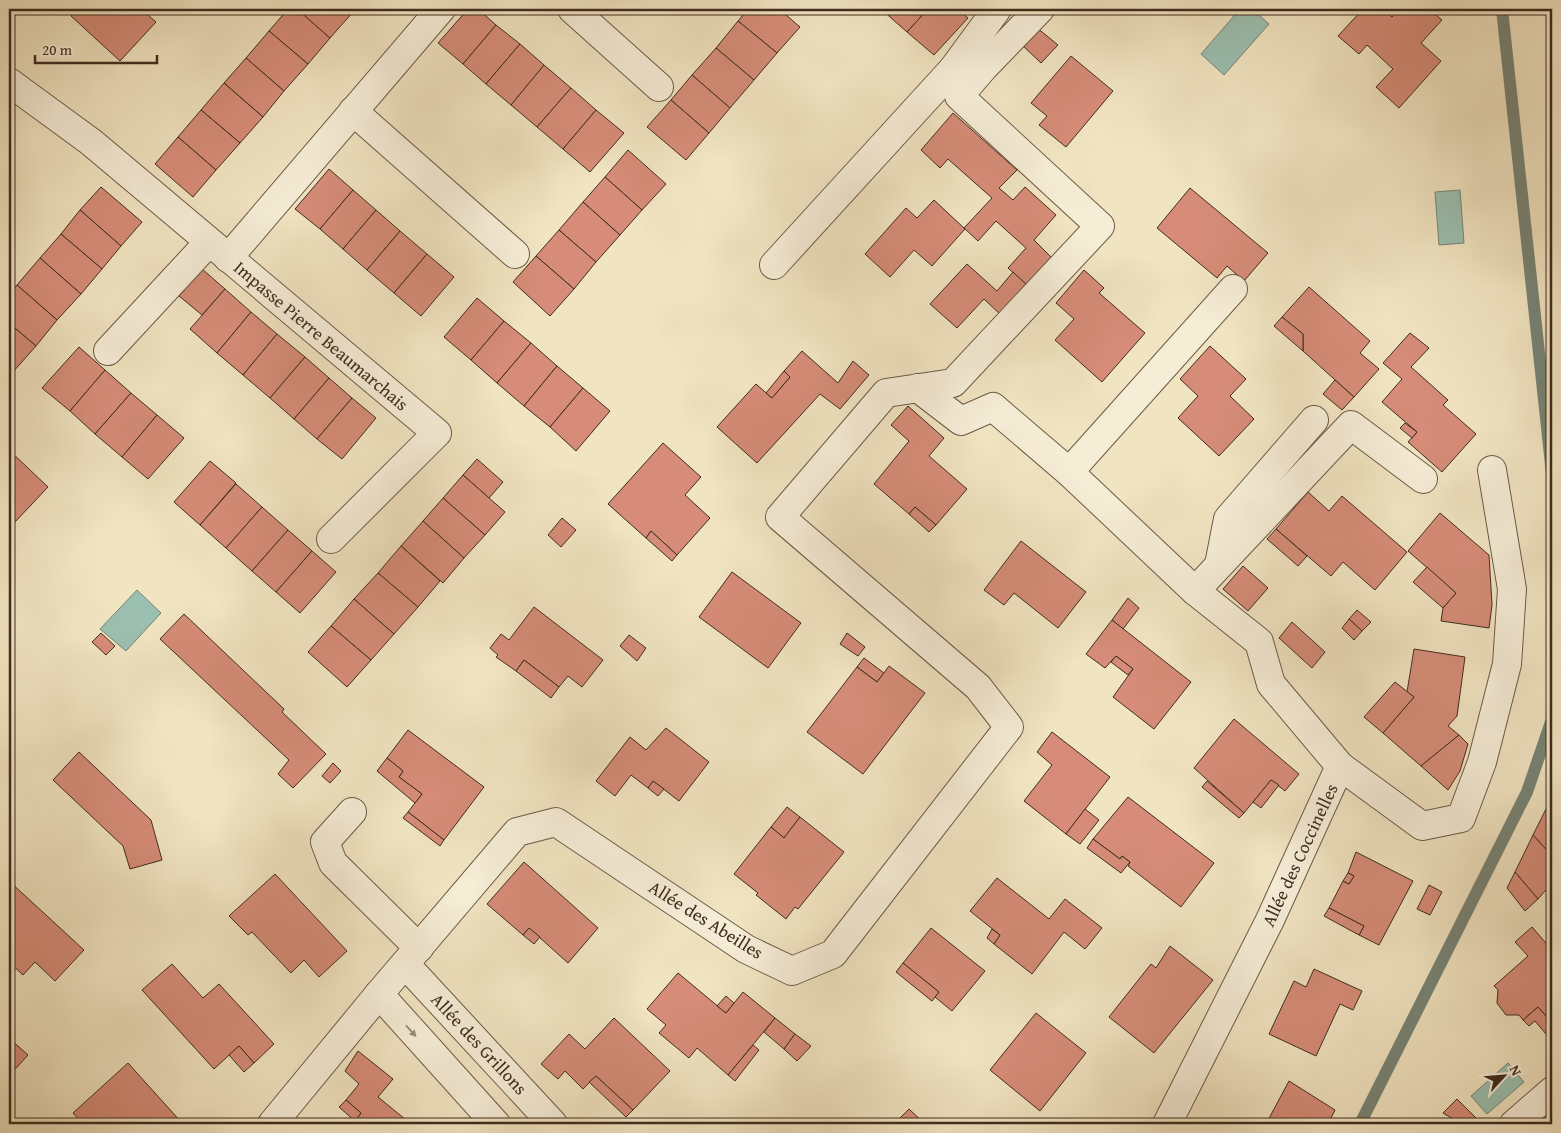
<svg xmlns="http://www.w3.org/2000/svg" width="1561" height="1133" viewBox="0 0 1561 1133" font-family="'Gentium Book Plus',serif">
	<rect width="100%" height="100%" fill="#f1e4c1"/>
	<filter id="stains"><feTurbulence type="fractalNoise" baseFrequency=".004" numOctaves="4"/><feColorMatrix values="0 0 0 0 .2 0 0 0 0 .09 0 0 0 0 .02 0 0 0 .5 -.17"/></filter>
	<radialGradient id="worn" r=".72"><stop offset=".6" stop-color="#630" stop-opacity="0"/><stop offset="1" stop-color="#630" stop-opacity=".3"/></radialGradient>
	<g fill="#9bbfb0" stroke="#778476">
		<polygon points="1240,9 1252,9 1269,24 1224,75 1201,54"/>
		<polygon points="1460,190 1464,243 1439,245 1435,192"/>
		<polygon points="137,590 161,613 126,651 100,629"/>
		<polygon points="1508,1063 1524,1082 1487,1114 1471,1096"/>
	</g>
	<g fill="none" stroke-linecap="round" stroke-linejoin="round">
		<g stroke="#778476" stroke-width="12">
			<polyline points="1502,9 1552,474"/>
			<polyline points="1360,1124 1527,792 1552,719"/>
		</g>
	</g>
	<g fill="#d68c78" stroke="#402c1f">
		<polygon points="78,9 141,9 156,22 120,61 71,16"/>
		<polygon points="288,9 297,9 330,38 308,64 269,31"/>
		<polygon points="297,9 349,9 353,12 330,38"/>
		<polygon points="468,9 478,9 496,25 463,64 438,43"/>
		<polygon points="748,9 779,9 800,27 777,53 738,21"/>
		<polygon points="881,9 928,9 907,32"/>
		<polygon points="928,9 957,9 968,18 934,55 907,32"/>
		<polygon points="1363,9 1383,9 1392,17 1399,9 1429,9 1442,20 1421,43 1441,61 1399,108 1376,87 1393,69 1367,45 1359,54 1338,36"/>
		<polygon points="738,21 777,53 754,80 716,48"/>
		<polygon points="496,25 520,44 486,84 463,64"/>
		<polygon points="1036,27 1058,45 1041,63 1021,44"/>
		<polygon points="269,31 308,64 284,91 246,58"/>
		<polygon points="520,44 544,65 511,105 486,84"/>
		<polygon points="716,48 754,80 730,108 692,75"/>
		<polygon points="1071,56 1113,91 1066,147 1039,125 1047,116 1031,103"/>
		<polygon points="246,58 284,91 263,117 224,83"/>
		<polygon points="544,65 571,88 537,127 511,105"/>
		<polygon points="692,75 730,108 709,133 671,100"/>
		<polygon points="224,83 263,117 240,143 201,110"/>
		<polygon points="571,88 596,110 563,149 537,127"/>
		<polygon points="671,100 709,133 686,160 647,127"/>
		<polygon points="201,110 240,143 216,170 178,137"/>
		<polygon points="596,110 624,133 590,172 563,149"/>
		<polygon points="953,113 1017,170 999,188 1013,200 1025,187 1056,215 1034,240 1053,259 1028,286 1008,268 1026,248 996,221 978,241 964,228 992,198 948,159 940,168 921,150"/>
		<polygon points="178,137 216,170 193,197 155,164"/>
		<polygon points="628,150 666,184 642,210 605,177"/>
		<polygon points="329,169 353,190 320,229 295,209"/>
		<polygon points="605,177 642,210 620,235 583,202"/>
		<polygon points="101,187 142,222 121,246 80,210"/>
		<polygon points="1190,188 1268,253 1244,281 1227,266 1217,278 1157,228"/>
		<polygon points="353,190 376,210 343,249 320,229"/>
		<polygon points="934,200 965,229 932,266 914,250 890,277 865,254 906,208 917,218"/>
		<polygon points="583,202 620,235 596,262 559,230"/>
		<polygon points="80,210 121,246 102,269 61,234"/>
		<polygon points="376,210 400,231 367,270 343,249"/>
		<polygon points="559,230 596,262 574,289 536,256"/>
		<polygon points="400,231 427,254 394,293 367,270"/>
		<polygon points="61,234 102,269 81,294 40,258"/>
		<polygon points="427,254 454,277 421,316 394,293"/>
		<polygon points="536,256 574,289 550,316 513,282"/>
		<polygon points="40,258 81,294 57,320 17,285"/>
		<polygon points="967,264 997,291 1013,272 1028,286 1002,316 984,299 957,328 930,304"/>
		<polygon points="202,269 225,289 202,315 179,296"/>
		<polygon points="1084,270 1104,288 1099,293 1145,333 1102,382 1055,340 1074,319 1056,303"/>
		<polygon points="17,285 57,320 36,346 9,323 9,295"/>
		<polygon points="1309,287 1370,341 1360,353 1379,369 1354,397 1303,351 1303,334 1282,317"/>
		<polygon points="225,289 251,312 217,353 190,329"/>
		<polygon points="477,298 504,321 471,360 444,337"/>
		<polygon points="251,312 277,334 243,375 217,353"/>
		<polygon points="1282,317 1303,334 1303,351 1274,326"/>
		<polygon points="504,321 531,343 497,383 471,360"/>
		<polygon points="9,323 36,346 12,373 9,370"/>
		<polygon points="1410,333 1429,348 1411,367 1448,400 1443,405 1476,434 1442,472 1408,442 1417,432 1382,402 1402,379 1383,363"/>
		<polygon points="277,334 305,357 270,398 243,375"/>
		<polygon points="531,343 557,366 524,406 497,383"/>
		<polygon points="1210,346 1246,379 1230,396 1254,419 1219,456 1178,418 1198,396 1180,379"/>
		<polygon points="79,347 105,370 70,411 42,388"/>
		<polygon points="802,351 838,383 853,361 869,375 840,409 820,394 757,463 717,427 756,384 772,398 790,377 784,371"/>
		<polygon points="305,357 329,378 294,419 270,398"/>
		<polygon points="557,366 583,388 550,427 524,406"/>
		<polygon points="105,370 131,393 95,434 70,411"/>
		<polygon points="784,371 790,377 772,398 766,393"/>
		<polygon points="329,378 352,398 317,439 294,419"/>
		<polygon points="1335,380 1354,397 1342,410 1323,394"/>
		<polygon points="583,388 610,411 576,451 550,427"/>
		<polygon points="131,393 157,415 122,457 95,434"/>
		<polygon points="352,398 376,418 342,459 317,439"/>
		<polygon points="908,406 944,438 929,456 967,489 936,525 915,507 909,514 874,484 909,441 891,425"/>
		<polygon points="157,415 184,438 148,479 122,457"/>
		<polygon points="1405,423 1417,432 1412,438 1400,428"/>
		<polygon points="663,443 701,477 685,495 710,518 677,555 651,531 646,538 608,504"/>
		<polygon points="9,450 48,487 15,522 9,516"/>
		<polygon points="477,459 503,482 489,498 463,475"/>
		<polygon points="210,461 236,483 200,525 174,502"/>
		<polygon points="463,475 505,512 485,535 443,498"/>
		<polygon points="236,484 262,507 226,548 200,525"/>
		<polygon points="1308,492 1329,511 1342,496 1407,552 1375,590 1343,562 1331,576 1276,529"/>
		<polygon points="443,498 485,535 464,558 423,521"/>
		<polygon points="262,507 288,530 252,571 226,548"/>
		<polygon points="915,507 936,525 929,532 909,514"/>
		<polygon points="1440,513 1489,555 1492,605 1489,628 1441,621 1443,608 1456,593 1408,551"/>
		<polygon points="562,518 576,530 561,547 548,535"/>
		<polygon points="423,521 464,558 443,583 401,546"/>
		<polygon points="1276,529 1307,556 1298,566 1267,539"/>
		<polygon points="288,530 312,551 276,592 252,571"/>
		<polygon points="651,531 677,555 672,561 646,538"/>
		<polygon points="1021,541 1086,592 1058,628 1014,593 1004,605 984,590"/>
		<polygon points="401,546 440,581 418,607 378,573"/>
		<polygon points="312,551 336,572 300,613 276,592"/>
		<polygon points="1243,566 1268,588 1248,611 1223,589"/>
		<polygon points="1427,567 1456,593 1443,608 1413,582"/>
		<polygon points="732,572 801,623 768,668 699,617"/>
		<polygon points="378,573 418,607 394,634 354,599"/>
		<polygon points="1128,598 1139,608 1123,629 1112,620"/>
		<polygon points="354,599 394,634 371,660 331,626"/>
		<polygon points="534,607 603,660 582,687 568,676 559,687 524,660 516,671 496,657 498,655 490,648 501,634 509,640"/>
		<polygon points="1357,610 1371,622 1362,631 1349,619"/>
		<polygon points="184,614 284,709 282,712 326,754 293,788 278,774 289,760 160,639"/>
		<polygon points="1349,619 1362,631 1354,640 1342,628"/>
		<polygon points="1112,620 1191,682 1154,729 1113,697 1133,669 1116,656 1105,668 1086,654"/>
		<polygon points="1292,622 1325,652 1312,668 1279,638"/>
		<polygon points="331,626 371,660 347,687 308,652"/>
		<polygon points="101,633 115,646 106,655 92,642"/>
		<polygon points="847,633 865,647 858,656 840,644"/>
		<polygon points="629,635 646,648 637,661 620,646"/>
		<polygon points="1414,649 1465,657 1457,716 1448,726 1459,735 1421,766 1383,733 1414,697 1407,692"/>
		<polygon points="1116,656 1133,669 1128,675 1111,662"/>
		<polygon points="864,658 884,673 877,682 857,667"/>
		<polygon points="524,660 559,687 551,698 516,671"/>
		<polygon points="889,666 925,693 863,774 807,732 857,667 877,682"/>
		<polygon points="1395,682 1414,697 1383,733 1364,717"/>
		<polygon points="1234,719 1299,774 1285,791 1271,780 1244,813 1194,768"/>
		<polygon points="666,728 709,762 679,801 653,781 648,788 631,775 615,796 596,781 630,737 646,750"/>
		<polygon points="408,730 484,787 444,840 408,812 422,794 399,777 403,771 387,758"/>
		<polygon points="1052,732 1110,777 1066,834 1024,801 1052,765 1037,752"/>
		<polygon points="1459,735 1468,744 1460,771 1448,790 1421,766"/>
		<polygon points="79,752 151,820 162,860 130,869 123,846 53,780"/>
		<polygon points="387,758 403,771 399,777 422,794 415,803 377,771"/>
		<polygon points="333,763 341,771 330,783 322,776"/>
		<polygon points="1271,780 1279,785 1261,808 1253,802"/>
		<polygon points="653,781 664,789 658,796 648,788"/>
		<polygon points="1207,781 1244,813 1239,818 1202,787"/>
		<polygon points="1128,797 1214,863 1181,907 1128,866 1130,862 1122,856 1120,859 1093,839"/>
		<polygon points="1549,803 1552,804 1551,855 1533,835"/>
		<polygon points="787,807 800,817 784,838 771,827"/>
		<polygon points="1085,809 1099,820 1080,844 1066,834"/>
		<polygon points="408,812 444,840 440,846 403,818"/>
		<polygon points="800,817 844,852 798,909 795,907 786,919 756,895 758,893 734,874 771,827 784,838"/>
		<polygon points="1533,835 1552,856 1552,883 1538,899 1515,872"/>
		<polygon points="1093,839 1120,859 1122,856 1130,862 1121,873 1087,848"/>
		<polygon points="1356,852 1413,881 1379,945 1359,935 1364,926 1329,908 1343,881 1349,884 1354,876 1348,873"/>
		<polygon points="524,862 598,928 568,963 529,928 523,935 487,904"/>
		<polygon points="1515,872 1538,899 1525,911 1507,888"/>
		<polygon points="1348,873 1354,876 1349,884 1343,881"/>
		<polygon points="275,874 347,951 319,977 304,960 291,973 252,932 248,935 229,916"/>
		<polygon points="997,878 1049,919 1065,899 1102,928 1085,949 1064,932 1032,974 994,944 1000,935 970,911"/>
		<polygon points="9,881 84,950 55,981 35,962 23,975 9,962"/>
		<polygon points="1429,885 1442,892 1430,915 1417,909"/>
		<polygon points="1329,908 1364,926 1359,935 1324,916"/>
		<polygon points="1532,927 1552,950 1552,1023 1538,1007 1523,1020 1519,1015 1506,1015 1497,1003 1498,990 1494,986 1528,956 1515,942"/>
		<polygon points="529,928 540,937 534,944 523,935"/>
		<polygon points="931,928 985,971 952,1011 935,997 939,992 903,963"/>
		<polygon points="992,929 1000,935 994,944 987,938"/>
		<polygon points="1170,946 1213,980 1154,1053 1109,1017 1151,964 1156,968"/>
		<polygon points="903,963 939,992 932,1001 896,972"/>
		<polygon points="172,964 203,998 219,984 274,1044 254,1063 239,1046 214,1069 142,990"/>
		<polygon points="1314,969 1362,991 1353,1010 1340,1004 1316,1056 1269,1034 1294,981 1306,987"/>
		<polygon points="678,973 726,1013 743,992 775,1018 728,1075 697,1048 689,1058 659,1033 666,1025 647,1009"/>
		<polygon points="726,996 734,1003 726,1013 717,1006"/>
		<polygon points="1538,1007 1552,1023 1552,1041 1535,1021 1529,1026 1523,1020"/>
		<polygon points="1036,1013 1086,1053 1040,1111 990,1070"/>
		<polygon points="614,1018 670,1071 633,1110 596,1076 583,1089 565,1071 558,1079 541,1064 569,1034 585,1049"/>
		<polygon points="775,1018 795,1034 784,1049 764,1032"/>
		<polygon points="795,1034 811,1046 797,1061 784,1049"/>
		<polygon points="9,1038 28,1055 9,1076"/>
		<polygon points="753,1045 759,1050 735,1081 728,1075"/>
		<polygon points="239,1046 254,1063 244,1072 229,1055"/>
		<polygon points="358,1051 393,1079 378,1097 411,1124 352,1124 361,1113 346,1100 359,1084 345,1071"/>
		<polygon points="128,1063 181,1122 179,1124 83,1124 73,1113"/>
		<polygon points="596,1076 633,1110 626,1117 589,1082"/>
		<polygon points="1289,1081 1335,1110 1328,1124 1266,1124"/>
		<polygon points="1457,1099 1480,1122 1483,1119 1488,1124 1462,1124 1443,1113"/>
		<polygon points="346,1100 361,1113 355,1121 339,1107"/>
		<polygon points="909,1109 925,1124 894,1124"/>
	</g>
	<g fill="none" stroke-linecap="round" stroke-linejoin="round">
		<g stroke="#6c5a48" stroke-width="30">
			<g id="minor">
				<polyline points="572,9 659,87"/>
				<polyline points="953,69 997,9"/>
				<polyline points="9,82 91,142 437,433 331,539"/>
				<polyline points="353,111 515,254"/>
				<polyline points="228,258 441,9"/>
				<polyline points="774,265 953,69 979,72"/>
				<polyline points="108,351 209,242"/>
				<polyline points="918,388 961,421 993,407 1069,472 1195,591 1259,642 1271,684 1340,766 1270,920 1167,1124"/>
				<polyline points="1069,472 1233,289"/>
				<polyline points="1219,565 1228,519 1314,420"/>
				<polyline points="1195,591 1351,425 1423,479"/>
				<polyline points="1340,766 1422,826 1461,818 1482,762 1507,664 1512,589 1492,470"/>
				<polyline points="352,812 325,842 333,863 419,948"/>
				<polyline points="405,964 553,1124"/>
				<polyline points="379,994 496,1124"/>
				<polyline points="272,1124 379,994 517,832 556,822 746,949 792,971 833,954 1009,727 978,687 780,517 886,393 953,383 1100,226 959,96 984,67 1040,9"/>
				<polyline points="1514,1124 1552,1091"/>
			</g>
		</g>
		<use href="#minor" stroke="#f6edd7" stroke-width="28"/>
	</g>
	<defs><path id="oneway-solid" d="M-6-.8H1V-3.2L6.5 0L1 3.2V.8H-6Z" transform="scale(1.25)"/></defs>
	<use fill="#9b8c7b" href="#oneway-solid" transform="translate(411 1031) rotate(48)"/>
	<g text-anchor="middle" stroke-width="4" stroke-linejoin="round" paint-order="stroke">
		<g font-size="18" fill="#402c1f" stroke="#f6edd7">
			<text transform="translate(321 336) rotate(40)" y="6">Impasse Pierre Beaumarchais</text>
			<text transform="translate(1300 855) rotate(-65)" y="6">Allée des Coccinelles</text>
			<text transform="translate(706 920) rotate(32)" y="6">Allée des Abeilles</text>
			<text transform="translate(479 1044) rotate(47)" y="6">Allée des Grillons</text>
		</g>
	</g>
	<rect width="1561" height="1133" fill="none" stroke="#f1e4c1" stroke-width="30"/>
	<rect x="10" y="10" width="1541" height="1113" fill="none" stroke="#402c1f" stroke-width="2.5"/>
	<rect x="15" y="15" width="1531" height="1103" fill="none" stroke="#402c1f"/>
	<g transform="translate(1504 1076) rotate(64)" stroke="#f6edd7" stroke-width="4" paint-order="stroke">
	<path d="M0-4L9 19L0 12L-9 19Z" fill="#402c1f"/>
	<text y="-8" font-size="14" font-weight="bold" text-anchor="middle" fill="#402c1f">N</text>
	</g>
	<path d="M35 55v8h122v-8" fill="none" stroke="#402c1f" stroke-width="2.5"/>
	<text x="42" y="55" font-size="15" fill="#402c1f" stroke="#f6edd7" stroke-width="4" paint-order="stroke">20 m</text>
	<rect width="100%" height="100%" filter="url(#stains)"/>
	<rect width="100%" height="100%" fill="url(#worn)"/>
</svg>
